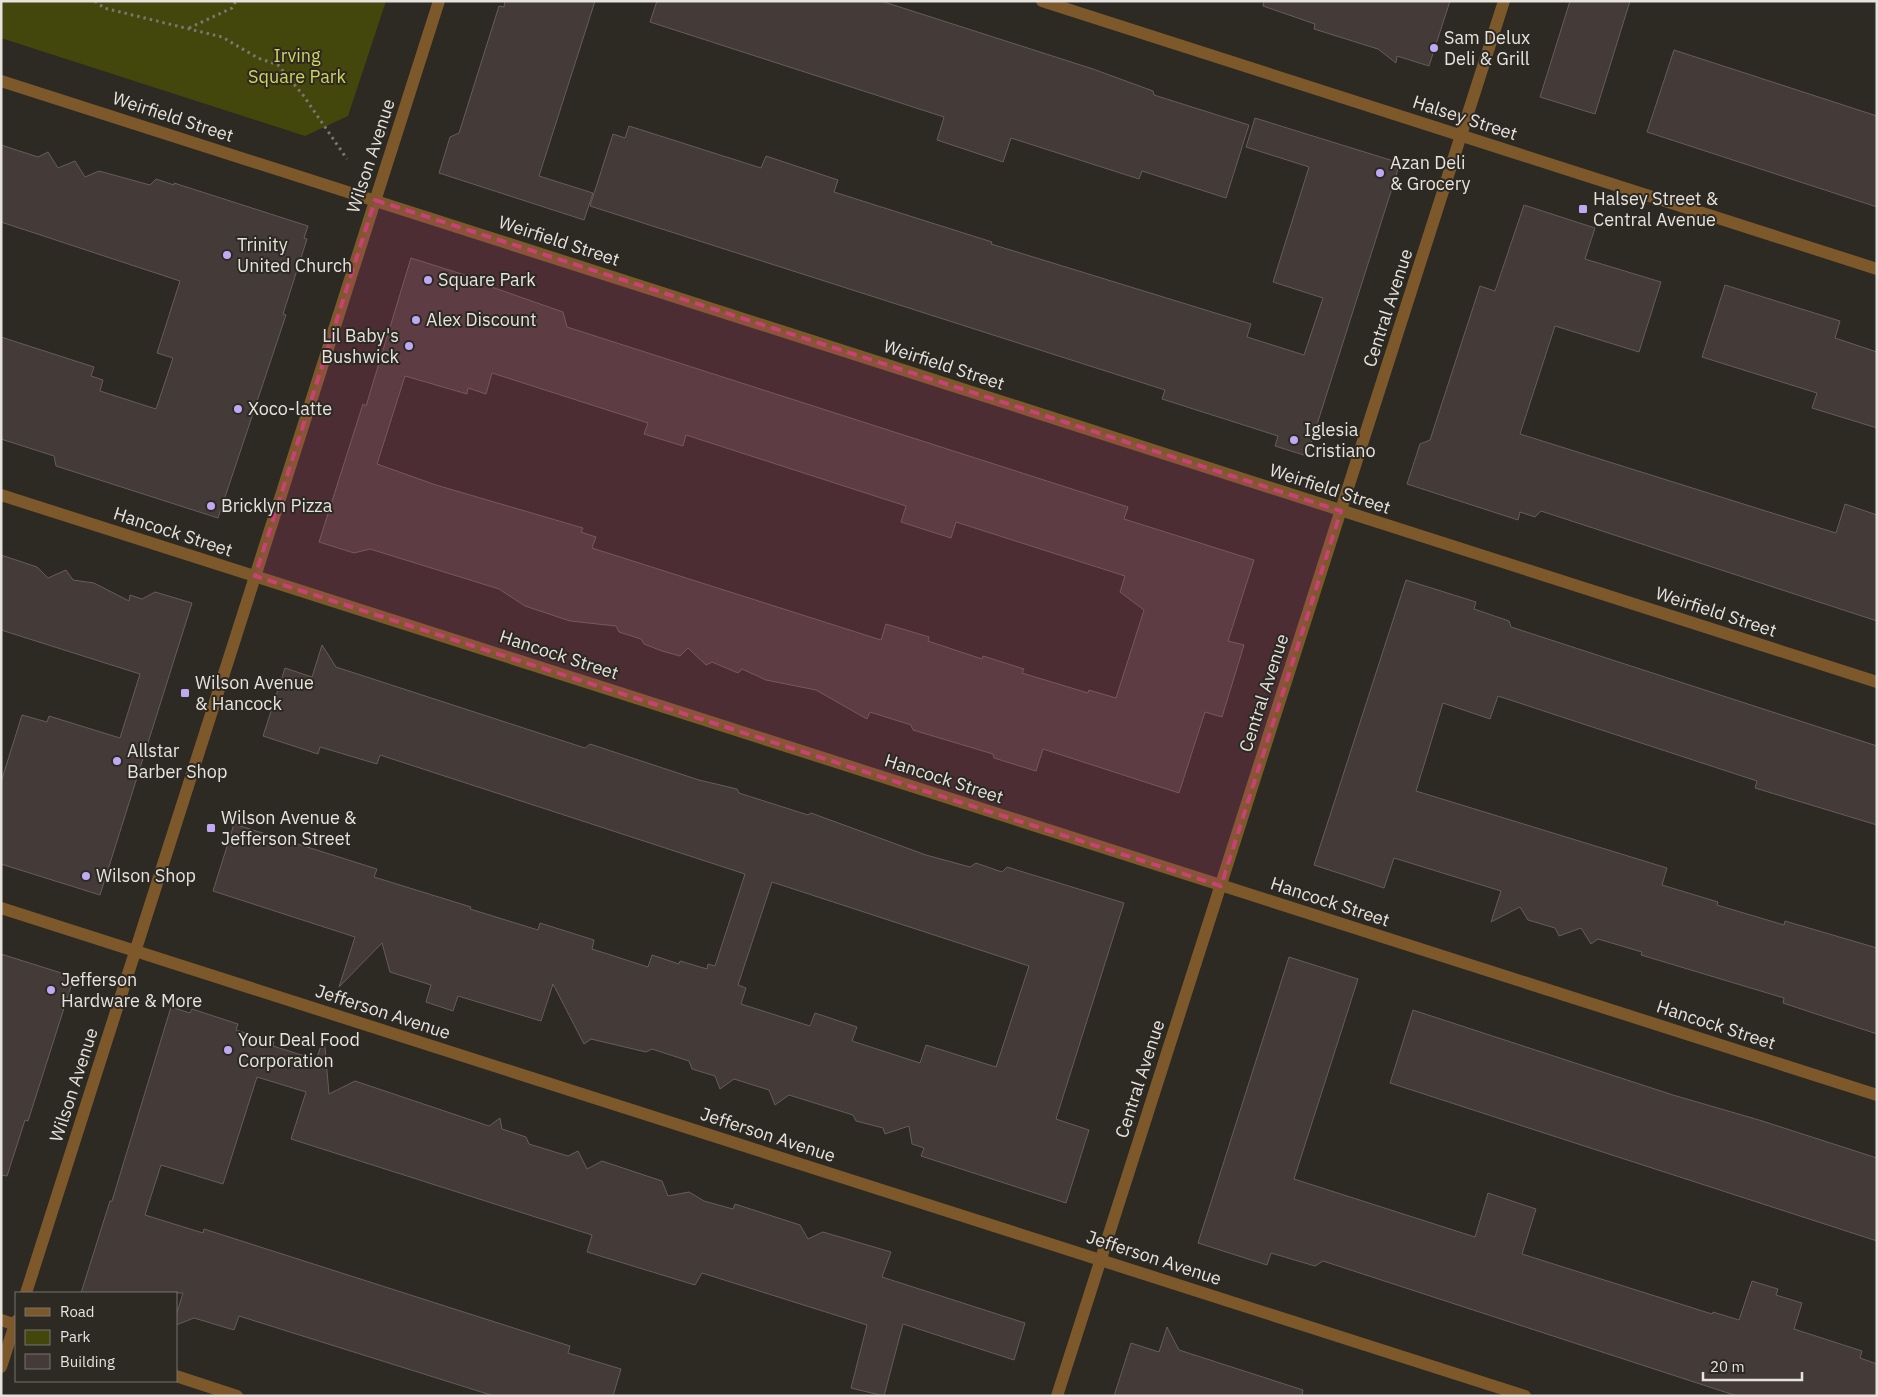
<svg xmlns="http://www.w3.org/2000/svg" width="1878" height="1397" viewBox="0 0 1878 1397" font-family="'IBM Plex Sans',sans-serif">
	<rect width="100%" height="100%" fill="#2d2923"/>
	<polygon fill="#44470c" points="1,1 386,1 348,116 305,136 1,38"/>
	<g fill="#443b39" stroke="#665d5b" fill-rule="evenodd">
		<polygon points="505,1 595,1 539,176 593,193 584,220 439,173 450,137 459,133 499,6 504,7"/>
		<polygon points="657,1 881,1 1093,69 1153,91 1154,95 1249,125 1226,198 1142,171 1139,179 1011,138 1003,162 937,140 944,117 650,22"/>
		<polygon points="1264,1 1450,1 1429,66 1397,56 1396,63 1378,49 1314,29 1315,24 1263,6"/>
		<polygon points="1570,1 1630,1 1595,114 1540,97"/>
		<polygon points="1674,50 1877,116 1877,207 1647,132"/>
		<polygon points="1255,118 1400,163 1307,456 1275,446 1278,436 1162,399 1165,390 590,206 613,134 625,138 629,126 761,168 766,156 838,180 834,192 992,242 991,244 1251,324 1247,337 1304,355 1323,298 1273,282 1309,167 1246,147"/>
		<polygon points="1,145 38,157 48,152 58,168 75,161 85,177 99,171 150,185 156,179 174,185 174,183 308,226 304,238 307,239 283,314 286,315 218,518 56,466 54,456 1,439 1,337 94,367 91,376 103,380 100,391 156,409 173,358 157,353 180,281 1,222"/>
		<polygon points="1524,205 1595,228 1585,259 1661,282 1639,352 1555,326 1520,434 1836,533 1845,504 1877,515 1877,621 1541,511 1535,517 1520,512 1518,520 1407,484 1420,444 1430,440 1480,286 1495,291"/>
		<path d="M411,258L484,281L483,284L563,312L567,327L1128,507L1124,519L1254,560L1228,641L1244,645L1222,717L1205,712L1179,793L1043,749L1036,771L994,758L993,754L913,730L911,725L870,712L867,719L816,690L766,680L742,669L738,673L712,662L706,665L688,648L680,656L662,651L644,644L641,639L619,632L616,626L570,621L525,606L499,589L412,562L370,549L354,553L319,542L363,404L366,406ZM492,373L648,423L644,434L683,446L686,435L906,506L901,522L951,538L956,522L1125,576L1120,592L1144,610L1116,698L1089,690L1088,693L1022,673L1024,669L983,656L982,659L928,641L929,637L886,624L881,640L592,548L596,537L581,532L583,528L436,485L377,464L405,376L467,394L468,388L486,394Z"/>
		<polygon points="1725,285 1840,321 1835,338 1877,352 1877,428 1812,408 1817,393 1702,357"/>
		<polygon points="1,555 37,567 48,578 66,570 73,580 94,583 129,601 130,595 142,599 155,592 192,603 100,895 1,864 1,782 22,715 47,722 49,716 120,738 140,674 1,630"/>
		<polygon points="1406,580 1476,602 1474,609 1509,621 1511,627 1877,746 1877,825 1755,788 1757,781 1498,696 1490,719 1443,703 1416,791 1667,868 1662,885 1718,902 1717,905 1784,925 1785,921 1877,948 1877,1034 1783,1003 1784,998 1641,955 1642,952 1598,939 1591,944 1581,928 1559,936 1555,928 1528,920 1520,907 1491,922 1501,891 1394,858 1384,888 1314,865"/>
		<path d="M322,645L336,667L585,748L590,744L699,780L737,789L739,793L808,815L811,813L926,855L970,867L976,863L1002,872L1007,867L1124,903L1056,1119L1089,1130L1066,1203L921,1156L924,1148L912,1144L909,1126L885,1134L883,1128L856,1121L853,1115L789,1095L775,1105L769,1090L734,1079L720,1089L715,1076L692,1069L689,1061L652,1049L646,1052L591,1039L584,1044L553,984L541,1021L458,996L453,1011L426,1002L431,985L390,972L382,943L339,987L355,937L213,891L234,824L377,869L374,877L471,907L470,909L538,930L540,923L594,940L592,949L648,967L652,955L679,964L680,961L707,969L708,964L715,966L745,874L380,755L377,764L320,747L318,754L263,736L285,668L312,677ZM772,882L1029,966L996,1067L926,1045L920,1063L852,1041L857,1027L815,1013L810,1026L741,1004L746,988L738,985Z"/>
		<polygon points="1,954 74,977 28,1121 25,1120 7,1176 1,1175"/>
		<polygon points="1289,957 1358,979 1294,1179 1475,1237 1488,1193 1536,1209 1522,1254 1712,1314 1713,1312 1739,1320 1752,1281 1778,1289 1776,1295 1802,1303 1794,1329 1862,1351 1860,1358 1877,1364 1877,1396 1737,1396 1323,1261 1315,1266 1271,1253 1267,1265 1198,1243"/>
		<polygon points="171,1007 190,1013 192,1009 238,1024 236,1030 274,1042 273,1046 308,1057 307,1061 315,1064 324,1036 329,1094 355,1081 489,1126 500,1118 502,1129 526,1137 529,1144 568,1156 578,1151 587,1169 602,1161 662,1181 668,1196 689,1192 704,1201 733,1209 735,1204 800,1225 808,1239 823,1232 891,1252 882,1277 1025,1323 1014,1360 903,1324 884,1396 851,1388 867,1325 702,1273 695,1285 587,1252 592,1235 291,1139 306,1092 257,1077 223,1184 161,1165 145,1215 203,1233 204,1229 570,1346 568,1353 621,1369 613,1396 494,1396 239,1316 234,1330 194,1318 176,1325 176,1316 183,1293 81,1293 110,1201 112,1201"/>
		<polygon points="1413,1010 1673,1095 1759,1120 1877,1158 1877,1241 1390,1083"/>
		<polygon points="1167,1327 1179,1350 1303,1390 1302,1396 1114,1396 1131,1343 1159,1352"/>
	</g>
	<g fill="none" stroke-linecap="round" stroke-linejoin="round">
		<g stroke="#7a7772" stroke-width="3" stroke-dasharray="2.5 4" stroke-linecap="butt">
			<polyline points="95,1 104,8 222,37 258,58 278,65 303,95 347,159"/>
			<polyline points="189,28 232,8 236,1"/>
		</g>
		<g stroke="#7c582b" stroke-width="12">
			<polyline points="1042,1 1877,269"/>
			<polyline points="1,81 1877,682"/>
			<polyline points="1,495 1877,1095"/>
			<polyline points="1,908 1525,1396"/>
			<polyline points="26,1293 439,1"/>
			<polyline points="1,1320 16,1325"/>
			<polyline points="1,1367 16,1321"/>
			<polyline points="176,1376 237,1396"/>
			<polyline points="1057,1396 1504,1"/>
		</g>
	</g>
	<path fill="#c94175" fill-opacity="0.2" stroke="#c94175" stroke-width="4" stroke-dasharray="10 6" stroke-linejoin="round" d="M375,200L1341,511L1221,886L255,576Z"/>
	<g fill="#bfa9f4" stroke="#2d2923" stroke-width="2">
		<circle cx="1434" cy="48" r="5"/>
		<circle cx="1380" cy="173" r="5"/>
		<rect x="1578" y="204" width="10" height="10" rx="2.5"/>
		<circle cx="227" cy="255" r="5"/>
		<circle cx="428" cy="280" r="5"/>
		<circle cx="416" cy="320" r="5"/>
		<circle cx="409" cy="346" r="5"/>
		<circle cx="238" cy="409" r="5"/>
		<circle cx="1294" cy="440" r="5"/>
		<circle cx="211" cy="506" r="5"/>
		<rect x="180" y="688" width="10" height="10" rx="2.5"/>
		<circle cx="117" cy="761" r="5"/>
		<rect x="206" y="823" width="10" height="10" rx="2.5"/>
		<circle cx="86" cy="876" r="5"/>
		<circle cx="51" cy="990" r="5"/>
		<circle cx="228" cy="1050" r="5"/>
	</g>
	<g text-anchor="middle" stroke-width="4" stroke-linejoin="round" paint-order="stroke">
		<g font-size="18" fill="#e6e3df" stroke="#2d2923" text-anchor="start">
			<text x="1444" y="44">Sam Delux<tspan x="1444" dy="21">Deli &amp; Grill</tspan></text>
			<text x="1390" y="169">Azan Deli<tspan x="1390" dy="21">&amp; Grocery</tspan></text>
			<text x="1593" y="205">Halsey Street &amp;<tspan x="1593" dy="21">Central Avenue</tspan></text>
			<text x="237" y="251">Trinity<tspan x="237" dy="21">United Church</tspan></text>
			<text x="438" y="286">Square Park</text>
			<text x="426" y="326">Alex Discount</text>
			<text x="399" y="342" text-anchor="end">Lil Baby's<tspan x="399" dy="21">Bushwick</tspan></text>
			<text x="248" y="415">Xoco-latte</text>
			<text x="1304" y="436">Iglesia<tspan x="1304" dy="21">Cristiano</tspan></text>
			<text x="221" y="512">Bricklyn Pizza</text>
			<text x="195" y="689">Wilson Avenue<tspan x="195" dy="21">&amp; Hancock</tspan></text>
			<text x="127" y="757">Allstar<tspan x="127" dy="21">Barber Shop</tspan></text>
			<text x="221" y="824">Wilson Avenue &amp;<tspan x="221" dy="21">Jefferson Street</tspan></text>
			<text x="96" y="882">Wilson Shop</text>
			<text x="61" y="986">Jefferson<tspan x="61" dy="21">Hardware &amp; More</tspan></text>
			<text x="238" y="1046">Your Deal Food<tspan x="238" dy="21">Corporation</tspan></text>
		</g>
		<g font-size="18" fill="#cfd55e" stroke="#2d2923">
			<text x="297" y="62">Irving<tspan x="297" dy="21">Square Park</tspan></text>
		</g>
		<g font-size="18" fill="#e6e3df" stroke="#2d2923">
			<text transform="translate(173 117) rotate(18)" y="6">Weirfield Street</text>
			<text transform="translate(1465 118) rotate(18)" y="6">Halsey Street</text>
			<text transform="translate(371 156) rotate(-72)" y="6">Wilson Avenue</text>
			<text transform="translate(559 241) rotate(18)" y="6">Weirfield Street</text>
			<text transform="translate(1388 308) rotate(-72)" y="6">Central Avenue</text>
			<text transform="translate(944 365) rotate(18)" y="6">Weirfield Street</text>
			<text transform="translate(1330 489) rotate(18)" y="6">Weirfield Street</text>
			<text transform="translate(173 532) rotate(18)" y="6">Hancock Street</text>
			<text transform="translate(1716 612) rotate(18)" y="6">Weirfield Street</text>
			<text transform="translate(559 655) rotate(18)" y="6">Hancock Street</text>
			<text transform="translate(1264 693) rotate(-72)" y="6">Central Avenue</text>
			<text transform="translate(944 779) rotate(18)" y="6">Hancock Street</text>
			<text transform="translate(1330 902) rotate(18)" y="6">Hancock Street</text>
			<text transform="translate(383 1012) rotate(18)" y="6">Jefferson Avenue</text>
			<text transform="translate(1716 1025) rotate(18)" y="6">Hancock Street</text>
			<text transform="translate(1140 1079) rotate(-72)" y="6">Central Avenue</text>
			<text transform="translate(74 1085) rotate(-72)" y="6">Wilson Avenue</text>
			<text transform="translate(768 1135) rotate(18)" y="6">Jefferson Avenue</text>
			<text transform="translate(1154 1258) rotate(18)" y="6">Jefferson Avenue</text>
		</g>
	</g>
	<rect width="1878" height="1397" fill="none" stroke="#e6e3df" stroke-width="5"/>
	<rect x="15" y="1292" width="162" height="90" fill="#2d2923" stroke="#77736e"/>
	<rect x="25" y="1308" width="25" height="8" fill="#7c582b" stroke="#77736e"/>
	<text x="60" y="1317" font-size="15" fill="#e6e3df">Road</text>
	<rect x="25" y="1330" width="25" height="15" fill="#44470c" stroke="#77736e"/>
	<text x="60" y="1342" font-size="15" fill="#e6e3df">Park</text>
	<rect x="25" y="1354" width="25" height="15" fill="#443b39" stroke="#77736e"/>
	<text x="60" y="1367" font-size="15" fill="#e6e3df">Building</text>
	<path d="M1703 1372v8h99v-8" fill="none" stroke="#e6e3df" stroke-width="2.5"/>
	<text x="1710" y="1372" font-size="15" fill="#e6e3df" stroke="#2d2923" stroke-width="4" paint-order="stroke">20 m</text>
</svg>
